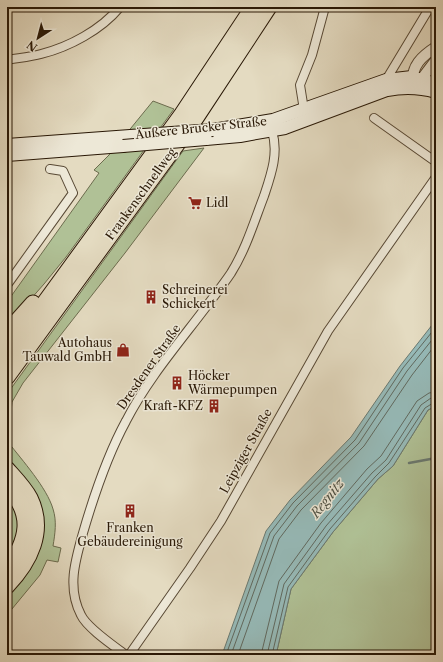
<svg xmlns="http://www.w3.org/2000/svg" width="443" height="662" viewBox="0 0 443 662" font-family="'Libre Caslon Text',serif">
	<rect width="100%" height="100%" fill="#e4dbc1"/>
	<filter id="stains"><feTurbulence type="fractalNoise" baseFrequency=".005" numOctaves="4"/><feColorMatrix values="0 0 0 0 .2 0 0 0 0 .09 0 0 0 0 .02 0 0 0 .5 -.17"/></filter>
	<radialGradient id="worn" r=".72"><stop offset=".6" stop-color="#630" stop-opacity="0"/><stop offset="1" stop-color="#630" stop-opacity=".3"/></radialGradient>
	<g fill="#b0c196" stroke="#6c6c4e">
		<polygon points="153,101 174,109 66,257 44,284 7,326 7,302 99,173 94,170 109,155"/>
		<path d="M204,148L125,253L23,383L12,402L8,442C22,460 47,488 53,509C57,521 55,534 53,546L61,548L58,562L47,560L40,575L7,615V593L32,558L7,463V394L183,151Z"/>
		<polygon points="436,406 436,655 276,655 291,589 333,532 378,479 393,466 428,410"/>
		<polygon points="7,492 22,527 7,560"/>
	</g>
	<polygon fill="#96bab8" stroke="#6a7971" points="436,320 436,406 428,410 393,466 378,479 333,532 291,589 276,655 222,655 266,531 290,500 351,437 400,366"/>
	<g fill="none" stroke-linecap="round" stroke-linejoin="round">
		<g stroke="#60695f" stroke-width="1">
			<polyline points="226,655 270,533 293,503 355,440 403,368 436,327"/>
			<polyline points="231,655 274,536 297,506 359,443 407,371 436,335"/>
			<polyline points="238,655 279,539 301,510 364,446 412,375 436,344"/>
			<polyline points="261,655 279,581 321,523 367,469 381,456 417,401 429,393 436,392"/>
			<polyline points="267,655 284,584 326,526 372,473 386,460 421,405 431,398 436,398"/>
			<polyline points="272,655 288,587 330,529 375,477 389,463 425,408 433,403 436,403"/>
		</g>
		<polyline stroke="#6a7971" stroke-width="2.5" points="409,463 436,458"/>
		<g stroke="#584935" stroke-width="10">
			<g id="minor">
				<path d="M7,60C18,58 30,57 41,54C69,47 101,30 120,7"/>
				<polyline points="386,80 430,7"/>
				<polyline points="304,110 300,85 312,55 325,7"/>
				<polyline points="374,118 436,162"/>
				<polyline points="7,285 73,193 63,171 50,169"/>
				<path d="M126,655C114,646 87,628 81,615C67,588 75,561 83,533C94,495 107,456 126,421C147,380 178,344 206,307C214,296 223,285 231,273C246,249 254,222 264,196C271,175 279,153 272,131"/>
				<polyline points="129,655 190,568 221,521 328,331 436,177"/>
			</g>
		</g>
		<g stroke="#584935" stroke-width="12">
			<g id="tertiary">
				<path d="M413,83C411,66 422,56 436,47"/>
				<polyline points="417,85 436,60"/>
			</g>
		</g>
		<g stroke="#291806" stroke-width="14">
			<g id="secondary">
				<polyline points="213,130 273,120 386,80 412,77 436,84"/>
				<path d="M206,139L240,136L285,128L387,90C403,87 419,87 436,92"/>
				<polyline points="7,145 144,135"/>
				<polyline points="7,155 123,146"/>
			</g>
		</g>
		<g stroke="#291806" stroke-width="17">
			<g id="motorway">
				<polyline points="7,332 33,303"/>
				<polyline points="7,354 182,114 253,7"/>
				<polyline points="7,377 194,121 269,7"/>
				<path d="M7,469C15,478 24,487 30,498C46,531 30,562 7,586"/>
				<path d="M7,487C34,514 28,540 7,569"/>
			</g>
		</g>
		<use href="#minor" stroke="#ede8d7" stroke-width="8"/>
		<use href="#tertiary" stroke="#ede8d7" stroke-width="10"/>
		<use href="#secondary" stroke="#ede8d7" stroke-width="12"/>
		<use href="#motorway" stroke="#e4dbc1" stroke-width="15"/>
		<g stroke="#291806" stroke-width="14" stroke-linecap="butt">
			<g id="secondary-bridge">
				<polyline points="144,135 213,130"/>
				<polyline points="123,146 206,139"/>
			</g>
		</g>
		<use href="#secondary-bridge" stroke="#ede8d7" stroke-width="12"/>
	</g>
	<defs>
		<g id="supermarket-bare" transform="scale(1.08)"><path d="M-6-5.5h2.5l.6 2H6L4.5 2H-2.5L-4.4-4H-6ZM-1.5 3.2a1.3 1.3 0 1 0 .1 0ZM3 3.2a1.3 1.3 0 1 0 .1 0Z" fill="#8f2418" stroke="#ede8d7" stroke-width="2.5" paint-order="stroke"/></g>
		<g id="building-bare" transform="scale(1.08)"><path d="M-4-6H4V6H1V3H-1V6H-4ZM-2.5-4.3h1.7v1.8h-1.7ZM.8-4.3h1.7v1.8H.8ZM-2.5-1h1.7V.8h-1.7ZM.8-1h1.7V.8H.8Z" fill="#8f2418" stroke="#ede8d7" stroke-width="2.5" paint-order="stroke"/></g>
		<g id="shop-bare" transform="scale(1.08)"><path d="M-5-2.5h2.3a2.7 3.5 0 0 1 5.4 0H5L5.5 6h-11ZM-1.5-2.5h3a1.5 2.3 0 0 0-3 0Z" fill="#8f2418" stroke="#ede8d7" stroke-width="2.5" paint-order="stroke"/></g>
	</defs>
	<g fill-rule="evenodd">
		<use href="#supermarket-bare" x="195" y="203"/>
		<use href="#building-bare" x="151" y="297"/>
		<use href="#shop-bare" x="123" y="350"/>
		<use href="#building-bare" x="177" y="383"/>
		<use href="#building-bare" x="214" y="406"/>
		<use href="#building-bare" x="130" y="511"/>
	</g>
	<g text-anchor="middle" stroke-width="3" stroke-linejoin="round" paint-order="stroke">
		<g font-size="12" fill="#291806" stroke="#ede8d7">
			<text transform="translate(201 128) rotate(-6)" y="4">Äußere Brucker Straße</text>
			<text transform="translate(141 194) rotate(-54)" y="4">Frankenschnellweg</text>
			<text transform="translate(149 367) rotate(-55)" y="4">Dresdener Straße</text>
			<text transform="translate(246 451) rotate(-61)" y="4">Leipziger Straße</text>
		</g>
		<g font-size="12" fill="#291806" stroke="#ede8d7" text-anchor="start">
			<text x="206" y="207">Lidl</text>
			<text x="162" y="294">Schreinerei<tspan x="162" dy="14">Schickert</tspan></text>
			<text x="112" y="347" text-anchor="end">Autohaus<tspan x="112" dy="14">Tauwald GmbH</tspan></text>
			<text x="188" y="380">Höcker<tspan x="188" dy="14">Wärmepumpen</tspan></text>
			<text x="203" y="410" text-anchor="end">Kraft-KFZ</text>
			<text x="130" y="532" text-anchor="middle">Franken<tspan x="130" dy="14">Gebäudereinigung</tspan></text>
		</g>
		<g font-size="13" font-style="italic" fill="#4f5144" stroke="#ede8d7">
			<text transform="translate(327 498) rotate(-52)" y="5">Regnitz</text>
		</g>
	</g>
	<rect width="443" height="662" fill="none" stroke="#e4dbc1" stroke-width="24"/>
	<rect x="8" y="8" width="427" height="646" fill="none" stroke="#291806" stroke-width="2"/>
	<rect x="12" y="12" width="419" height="638" fill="none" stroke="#291806"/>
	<g transform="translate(38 38) rotate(216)" stroke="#ede8d7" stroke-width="3" paint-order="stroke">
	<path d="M0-3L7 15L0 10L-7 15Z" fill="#291806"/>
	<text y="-6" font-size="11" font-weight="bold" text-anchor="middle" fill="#291806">N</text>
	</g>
	<rect width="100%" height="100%" filter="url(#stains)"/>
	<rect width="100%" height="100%" fill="url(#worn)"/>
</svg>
